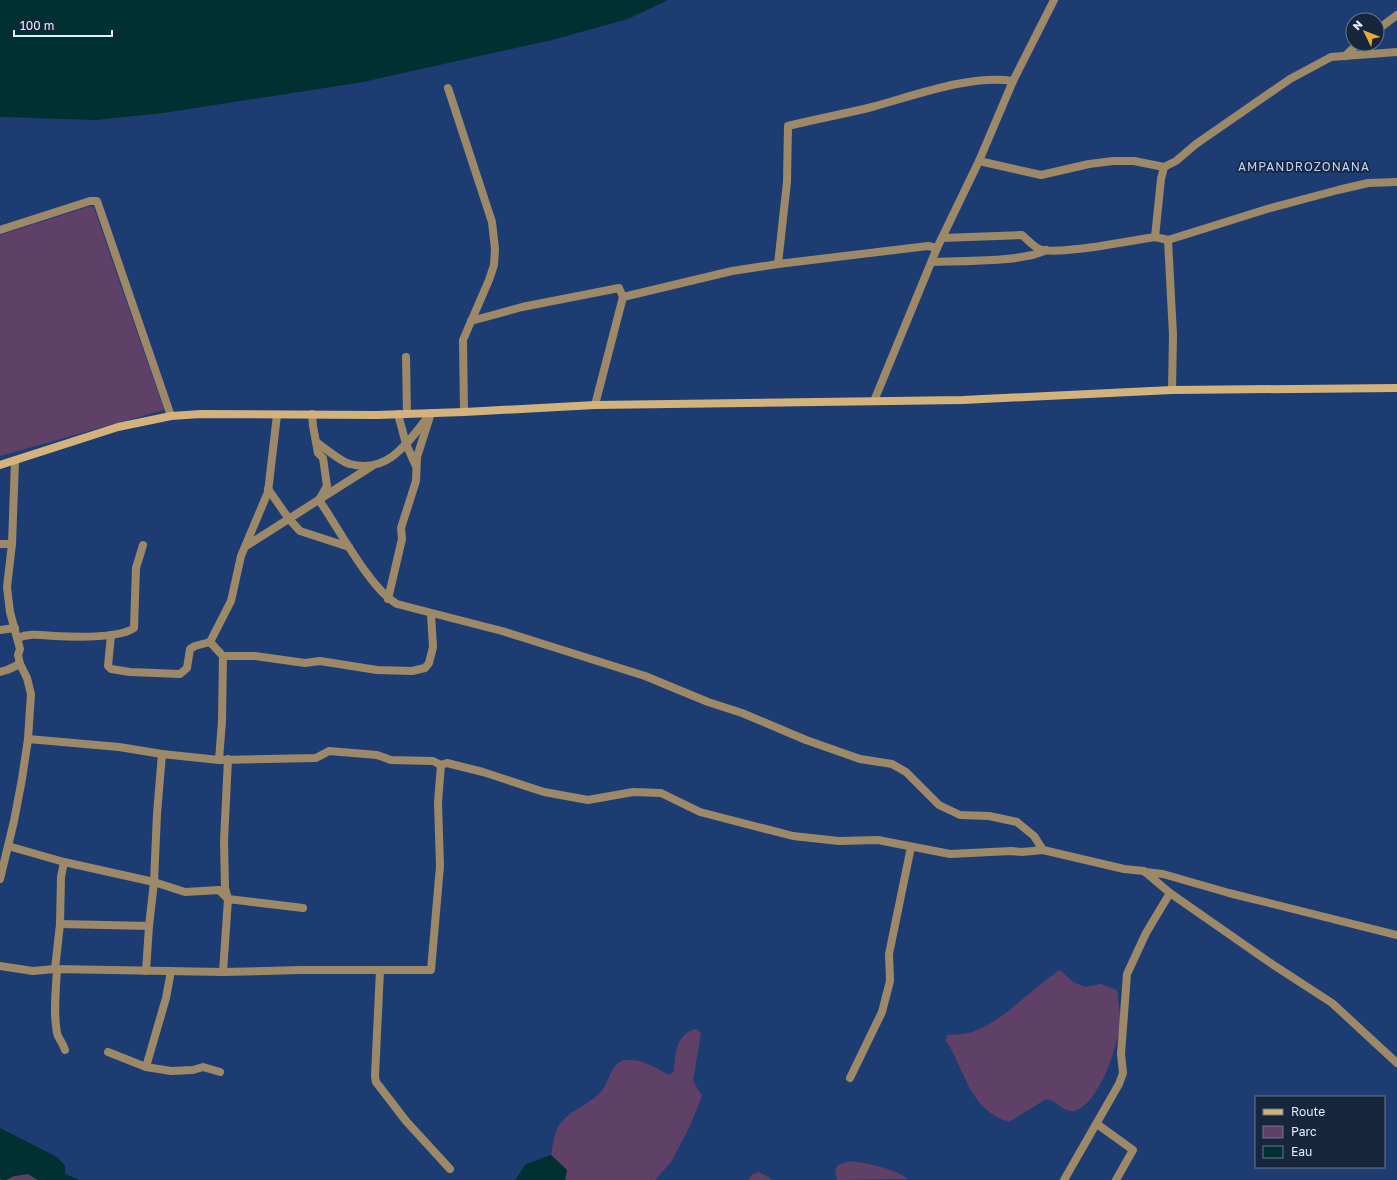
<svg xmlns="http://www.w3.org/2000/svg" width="1397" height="1180" viewBox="0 0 1397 1180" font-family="'Golos Text',sans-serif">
	<rect width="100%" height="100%" fill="#1d3d72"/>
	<g fill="#5f4067">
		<polygon points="91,206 94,208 164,410 0,456 0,235"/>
		<path d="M1060,970L1073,982L1085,987L1101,984L1117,990C1118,1000 1120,1011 1120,1021C1119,1044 1099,1105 1074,1111C1064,1113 1056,1100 1046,1099L1009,1122C969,1110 966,1071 946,1041L947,1035C955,1034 964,1035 972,1032C1006,1020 1030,989 1060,970Z"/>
		<path d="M696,1029L701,1033L693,1081L702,1096L690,1126L671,1162L655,1180H565L567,1170L551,1155C553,1146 554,1133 559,1125C570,1110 588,1105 600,1093C610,1083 610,1062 626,1060C641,1058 656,1068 669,1075L674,1071C675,1055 676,1033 696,1029Z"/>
		<path d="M850,1161C868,1163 893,1168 908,1179L837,1180L835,1170L838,1165Z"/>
		<polygon points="759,1172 773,1180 748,1180 753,1174"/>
		<polygon points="28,1174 38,1180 6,1180 14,1176"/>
	</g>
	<g fill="#003032">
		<polygon points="0,0 668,0 628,19 552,40 363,82 163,113 96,120 0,117"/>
		<polygon points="0,1128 57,1157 65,1166 65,1174 80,1180 38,1180 28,1174 14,1176 6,1180 0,1179"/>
		<polygon points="551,1155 567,1170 565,1180 515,1180 526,1164"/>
	</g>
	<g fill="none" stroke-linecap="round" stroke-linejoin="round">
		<g stroke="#9d8967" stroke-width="8">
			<polyline points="1377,30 1397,15"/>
			<polyline points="1345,56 1358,44"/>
			<polyline points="448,88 492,222 495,249 494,265 489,280 463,340 464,412"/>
			<polyline points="979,161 1041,175 1089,164 1113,161 1134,161 1164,167"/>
			<polyline points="0,230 90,201 97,201 171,416"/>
			<polyline points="1155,237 1161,179 1164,167 1176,161 1196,144 1290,79 1331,57 1397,52"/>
			<path d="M942,238L1022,235C1027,239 1033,246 1039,249C1057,256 1133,240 1155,237L1168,240L1267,209L1338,190L1368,183L1397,182"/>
			<polyline points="1168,240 1173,335 1172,390"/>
			<path d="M932,262C958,261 1026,262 1046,250"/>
			<path d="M778,264L787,182L788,126C816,119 844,114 872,107C913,96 971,74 1013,81"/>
			<polyline points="471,321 522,307 619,288 623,297"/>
			<polyline points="406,357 407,414"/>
			<polyline points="874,401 937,248 979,161 1013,81 1054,0"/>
			<polyline points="595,405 623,297 732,271 778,264 928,246 937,248"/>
			<path d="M312,414L313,426L318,453L323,458L327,486L319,500C338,527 370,589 397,604L502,631L645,676L708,702L742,713L806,740L860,759L892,764L906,772L939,805L960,815L989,816L1017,822L1034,836L1043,850"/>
			<polyline points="398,414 406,444 416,466"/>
			<path d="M316,442C325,448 341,462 350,464C387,474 407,444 427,418"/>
			<polyline points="268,489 289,519 300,531 349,547"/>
			<polyline points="0,544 12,544"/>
			<polyline points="246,546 372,466"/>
			<polyline points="388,599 402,539 401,528 416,481 417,457 431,413"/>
			<polyline points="0,630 15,628"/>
			<polyline points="111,635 108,666 111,669 130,672 180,674 187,668 190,649 195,646 210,642"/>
			<path d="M17,638C30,633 40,635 54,636C73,637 118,639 134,628L136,568L143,545"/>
			<polyline points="223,656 255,656 305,663 320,661 377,670 412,671 425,668 429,663 433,647 431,614"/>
			<polyline points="0,672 7,670 20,664"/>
			<polyline points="28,739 119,747 162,754 219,760 316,758 329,751 377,755 391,760 433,761 441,765 447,763 483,772 544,792 588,800 633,792 661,793 700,812 793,836 839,841 878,840 950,854 1011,851 1022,852 1043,850 1124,869 1144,871 1170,893 1272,964 1332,1003 1397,1063"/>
			<polyline points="219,760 222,721 223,656 210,642 231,601 241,556 268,492 277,415"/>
			<polyline points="8,846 64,862"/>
			<polyline points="1145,872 1163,874 1229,893 1397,935"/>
			<polyline points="0,879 14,821 22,779 28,739 31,694 27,678 20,664 18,655 20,649 10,612 7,587 12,544 15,461"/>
			<polyline points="60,924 149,926"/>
			<polyline points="0,966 33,971 55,969 223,972 302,970 431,970 440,866 438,802 441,765"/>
			<polyline points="55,969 60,924 61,877 64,862 154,882 185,892 219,890 228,899 303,908"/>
			<path d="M57,969C56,990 53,1012 57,1033C58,1038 63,1043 65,1050"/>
			<polyline points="380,970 375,1076 376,1082 406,1121 450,1169"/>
			<polyline points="146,971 149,926 154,882 157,814 162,754"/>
			<polyline points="223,972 228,899 225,888 224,841 228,759"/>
			<polyline points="108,1052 146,1067 171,1071 193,1070 203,1067 220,1072"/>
			<polyline points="146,1067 166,998 171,971"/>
			<polyline points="850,1078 882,1012 890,981 889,954 911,847"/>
			<polyline points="1097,1124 1133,1150 1116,1180"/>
			<polyline points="1064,1180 1119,1084 1123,1073 1121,1054 1127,974 1146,933 1170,893"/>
		</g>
		<polyline stroke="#d3b27b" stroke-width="8" points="0,465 118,427 171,416 201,414 377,415 464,412 595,405 963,400 1172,390 1397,388"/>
	</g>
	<g text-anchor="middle" stroke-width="3.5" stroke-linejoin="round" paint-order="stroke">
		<g font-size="12" letter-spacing="1" fill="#bbd3f9" stroke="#17263d">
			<text x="1304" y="171">AMPANDROZONANA</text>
		</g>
	</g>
	<rect x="1255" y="1096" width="130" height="72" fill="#17263d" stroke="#6a7689"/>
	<rect x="1263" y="1109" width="20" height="6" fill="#d3b27b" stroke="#6a7689"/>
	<text x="1291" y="1116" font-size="12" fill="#e6eefb">Route</text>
	<rect x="1263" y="1126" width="20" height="12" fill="#5f4067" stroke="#6a7689"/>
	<text x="1291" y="1136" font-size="12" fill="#e6eefb">Parc</text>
	<rect x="1263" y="1146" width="20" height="12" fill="#003032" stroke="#6a7689"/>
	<text x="1291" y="1156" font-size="12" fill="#e6eefb">Eau</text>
	<g transform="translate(1365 32) rotate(313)"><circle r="19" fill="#17263d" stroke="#6a7689"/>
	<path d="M0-3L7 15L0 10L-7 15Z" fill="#e7ac37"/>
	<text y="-6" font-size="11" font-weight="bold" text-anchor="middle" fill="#e6eefb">N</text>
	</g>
	<path d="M14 30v6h98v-6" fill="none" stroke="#e6eefb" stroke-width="2"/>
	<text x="20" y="30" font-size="12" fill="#e6eefb" stroke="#17263d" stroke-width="3" paint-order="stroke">100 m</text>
</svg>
